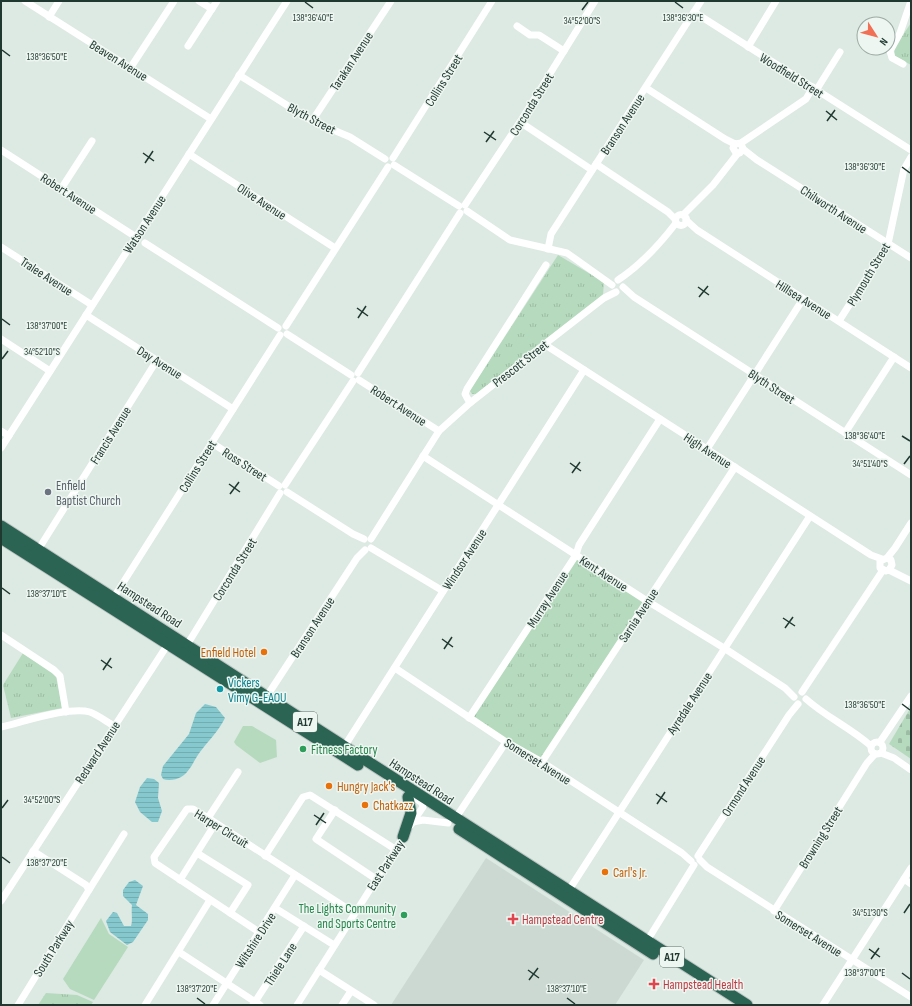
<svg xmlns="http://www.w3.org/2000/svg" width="912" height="1006" viewBox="0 0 912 1006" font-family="'Sofia Sans Condensed',sans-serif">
	<defs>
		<pattern id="cemetery-stones" width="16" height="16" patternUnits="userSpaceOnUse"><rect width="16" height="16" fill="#b6dabd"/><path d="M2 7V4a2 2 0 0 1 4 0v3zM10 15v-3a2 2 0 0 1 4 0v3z" fill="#9cbca3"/></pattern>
		<pattern id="park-tufts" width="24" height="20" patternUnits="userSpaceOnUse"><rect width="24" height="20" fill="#b6dabd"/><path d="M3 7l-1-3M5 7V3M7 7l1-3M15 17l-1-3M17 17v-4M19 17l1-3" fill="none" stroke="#9cbca3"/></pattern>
		<pattern id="water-rules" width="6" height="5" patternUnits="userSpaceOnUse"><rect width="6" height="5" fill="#85c9ce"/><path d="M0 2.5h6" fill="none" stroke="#72adb1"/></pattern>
	</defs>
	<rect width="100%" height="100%" fill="#dde9e3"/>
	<polygon fill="#ccd9d2" points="486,858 644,960 615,1005 391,1005"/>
	<g fill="#b6dabd">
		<polygon points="243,726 252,726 276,740 277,757 260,763 236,745 234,742"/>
		<polygon points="101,918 109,934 128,947 94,1000 70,989 63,979"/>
	</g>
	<polygon fill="url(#cemetery-stones)" points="911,707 911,759 889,744"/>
	<g fill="url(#park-tufts)">
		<polygon points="911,23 911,65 895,56 894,48"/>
		<polygon points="558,255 604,282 603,295 476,394 472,394 470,391 472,387"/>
		<polygon points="576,555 647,601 542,762 469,718"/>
		<polygon points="23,653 56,676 62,708 11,718 3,685"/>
		<polygon points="46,993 77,995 93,1002 91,1005 38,1005"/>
	</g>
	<g fill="url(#water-rules)">
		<path d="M205,704L216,707L225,718C218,732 209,740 200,752C194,760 190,772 181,777C176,780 168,781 163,779L161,775L163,766L189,734L196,713Z"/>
		<polygon points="147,778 154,779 159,783 158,798 162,811 158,822 152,822 140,812 135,802 140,787"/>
		<path d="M135,880L143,886L136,905L148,914V920L133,942L127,945L110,932L106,921L113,912L117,913L124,926H131C133,921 131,911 132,905L123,896V890L129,882Z"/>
	</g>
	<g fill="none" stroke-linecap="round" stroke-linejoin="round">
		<g stroke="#bcc3c1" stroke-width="13">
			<g id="highway">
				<polyline points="1,526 747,1005"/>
				<polyline points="1,538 358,765"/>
				<polyline points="459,829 653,954"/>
				<polyline points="403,837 411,813 408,797"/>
			</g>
		</g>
		<g stroke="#fff" stroke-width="7">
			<polyline points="25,1 211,119"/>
			<polyline points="199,1 212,9"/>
			<polyline points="694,12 911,150"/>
			<polyline points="49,17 59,1"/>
			<polyline points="517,26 530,35 539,35 564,51"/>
			<polyline points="188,46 217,1"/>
			<polyline points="748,47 776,1"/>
			<polyline points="903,64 892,58 890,51 900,33 911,1"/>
			<polyline points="131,67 174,1"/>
			<polyline points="239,75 312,121 350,137 385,159"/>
			<polyline points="646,88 725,139 735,144"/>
			<polyline points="817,89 840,52"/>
			<polyline points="312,121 391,1"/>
			<polyline points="520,122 592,170"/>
			<polyline points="741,143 743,149 740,153 736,153 733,148 735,144 741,143 806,99 813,87"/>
			<polyline points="743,149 757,160 911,258"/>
			<polyline points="1,150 136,237"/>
			<polyline points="189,154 335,248"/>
			<polyline points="393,158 492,1"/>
			<polyline points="596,164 668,212 675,219"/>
			<polyline points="394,165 459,206"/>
			<polyline points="61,189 92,141"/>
			<polyline points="465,205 520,122 595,1"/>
			<polyline points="467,211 510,240 567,253 612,285"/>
			<circle cx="681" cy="220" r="5.5"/>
			<polyline points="683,215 713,185 738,153"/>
			<polyline points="686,220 697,230 911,368"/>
			<polyline points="145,243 278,328"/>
			<polyline points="1,247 92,305"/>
			<polyline points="548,249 551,234 701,1"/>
			<path d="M618,280C639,266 660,244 676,223"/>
			<polyline points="623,287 634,297 911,475"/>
			<polyline points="86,315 233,409"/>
			<polyline points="839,321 888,244 904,169 911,157"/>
			<polyline points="286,326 388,167"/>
			<polyline points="287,334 351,375"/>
			<polyline points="1,339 50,371"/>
			<polyline points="544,344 871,555 882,559"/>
			<polyline points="358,373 460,213"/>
			<polyline points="359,380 439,431"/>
			<polyline points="470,403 465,394 467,389 546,265"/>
			<polyline points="1,431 9,436"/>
			<polyline points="845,433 894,357"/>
			<polyline points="212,443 279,486"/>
			<polyline points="1,448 287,1"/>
			<polyline points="707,449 803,299"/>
			<polyline points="423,456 644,599 724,648 785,688 794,697"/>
			<polyline points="285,485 353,381"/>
			<polyline points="287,492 353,534 364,539"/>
			<polyline points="371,539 439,431 470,403 541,347 604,298 616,292"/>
			<polyline points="371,548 443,591"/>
			<polyline points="38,550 157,360"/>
			<polyline points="887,558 891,560 892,565 889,570 886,571 880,568 880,561 887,558 895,548 911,523"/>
			<polyline points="889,570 911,581"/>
			<polyline points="114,597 280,335"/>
			<polyline points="1,635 54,670 60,676 66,712"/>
			<polyline points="187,645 280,493"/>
			<polyline points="395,668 506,742 542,762 682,853 691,861"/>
			<polyline points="802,692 883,570"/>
			<polyline points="267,696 357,558 365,550"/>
			<path d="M806,699C826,717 851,728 871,746"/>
			<polyline points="469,718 576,555 579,545 660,419"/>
			<path d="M1,727C23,722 69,706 90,712C98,715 107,722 114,726"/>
			<circle cx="877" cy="748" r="6"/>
			<polyline points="880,742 911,696"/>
			<polyline points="344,747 584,370"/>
			<polyline points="881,753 894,758 911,770"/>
			<polyline points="542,762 735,467"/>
			<polyline points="335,810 316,839 376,879"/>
			<polyline points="208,818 238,772"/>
			<polyline points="455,819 506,742"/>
			<polyline points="413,822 423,820 448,823"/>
			<polyline points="410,826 423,807 422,803 415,798"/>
			<polyline points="197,853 248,885 230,913"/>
			<polyline points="265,856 303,797 310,795 395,849"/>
			<polyline points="698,856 789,715 798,704"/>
			<polyline points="700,860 707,867 911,997"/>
			<polyline points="904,879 911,884"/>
			<polyline points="180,880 215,824"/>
			<polyline points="89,890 124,834"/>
			<polyline points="569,890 810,516"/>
			<polyline points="1,901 168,644"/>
			<polyline points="275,908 334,945"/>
			<polyline points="774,911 867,763 875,754"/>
			<polyline points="259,932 155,863 154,857 187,809 193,809 208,818 354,913"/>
			<polyline points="647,941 694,865"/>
			<polyline points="179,952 260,1005"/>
			<polyline points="319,970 374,1005"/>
			<polyline points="18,1005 89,890 86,885 33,851"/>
			<polyline points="145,1005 210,900"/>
			<polyline points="213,1005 295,875"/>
			<polyline points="253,1005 304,926"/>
			<polyline points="297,1005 405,834"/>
			<polyline points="342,1005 351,991"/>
			<polyline points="823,1005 911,868"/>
		</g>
		<use href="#highway" stroke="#2c6454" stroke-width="11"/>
	</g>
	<path fill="none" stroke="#1f3830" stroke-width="1.5" d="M305,2L313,8M675,2L683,8M582,10L588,2M2,50L10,56M826,111L837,120M827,121L835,110M484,132L496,140M486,142L494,131M143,153L154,161M145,163L153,151M902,167L910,173M698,287L709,295M699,297L708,286M357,308L368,316M358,318L366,306M2,319L10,325M2,359L8,351M902,436L910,441M570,463L581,471M904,464L910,456M572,473L580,462M229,484L240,492M230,494L239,482M2,588L10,594M783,618L795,626M785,628L793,617M442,639L453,647M444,649L452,637M101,660L112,668M103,670L111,658M902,704L910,710M656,794L667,802M657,804L665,792M2,808L8,800M314,815L326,823M316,825L324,813M2,857L10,863M904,913L910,904M869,949L880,957M871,959L879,948M528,970L539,978M902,973L910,979M529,980L538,968M197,998L205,1004M567,998L575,1004"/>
	<circle fill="#6b7280" stroke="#eef6f1" stroke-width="1.5" cx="48" cy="492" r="4"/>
	<g fill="#e8710a" stroke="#eef6f1" stroke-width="1.5">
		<circle cx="264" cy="652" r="4"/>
		<circle cx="329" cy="786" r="4"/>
		<circle cx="365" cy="805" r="4"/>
		<circle cx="605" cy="872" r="4"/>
	</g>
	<circle fill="#0f9aa8" stroke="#eef6f1" stroke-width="1.5" cx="220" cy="689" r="4"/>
	<g fill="#2e9e5b" stroke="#eef6f1" stroke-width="1.5">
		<circle cx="303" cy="749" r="4"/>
		<circle cx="404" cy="915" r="4"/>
	</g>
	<g fill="#e0444e" stroke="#eef6f1" stroke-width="1.5">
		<path d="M511 913h4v4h4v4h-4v4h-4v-4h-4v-4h4z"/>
		<path d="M652 978h4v4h4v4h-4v4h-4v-4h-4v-4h4z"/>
	</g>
	<g text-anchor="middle" stroke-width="3" stroke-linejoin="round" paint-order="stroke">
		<g fill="#eef6f1" stroke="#5d716a" stroke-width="1">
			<rect x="293" y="712" width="24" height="20" rx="3"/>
			<rect x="660" y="947" width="24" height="20" rx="3"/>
		</g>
		<g font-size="12" font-weight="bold" fill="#1f3830">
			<text x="305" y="726">A17</text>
			<text x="672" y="961">A17</text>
		</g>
		<g font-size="13" fill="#1f3830" stroke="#eef6f1">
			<text transform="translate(119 60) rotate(32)" y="5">Beaven Avenue</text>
			<text transform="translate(351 61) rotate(-57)" y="5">Tarakan Avenue</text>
			<text transform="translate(792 75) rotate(32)" y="5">Woodfield Street</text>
			<text transform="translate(443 80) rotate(-58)" y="5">Collins Street</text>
			<text transform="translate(531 104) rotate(-58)" y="5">Corconda Street</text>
			<text transform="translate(312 118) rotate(28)" y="5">Blyth Street</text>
			<text transform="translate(622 124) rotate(-57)" y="5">Branson Avenue</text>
			<text transform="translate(69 193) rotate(33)" y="5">Robert Avenue</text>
			<text transform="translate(262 201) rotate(33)" y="5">Olive Avenue</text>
			<text transform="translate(834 209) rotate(33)" y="5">Chilworth Avenue</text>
			<text transform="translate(144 224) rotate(-57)" y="5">Watson Avenue</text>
			<text transform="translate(868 274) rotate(-59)" y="5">Plymouth Street</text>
			<text transform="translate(47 276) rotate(33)" y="5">Tralee Avenue</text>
			<text transform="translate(804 299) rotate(32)" y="5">Hillsea Avenue</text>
			<text transform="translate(160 362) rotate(32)" y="5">Day Avenue</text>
			<text transform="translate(520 363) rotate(-38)" y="5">Prescott Street</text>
			<text transform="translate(772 386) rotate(33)" y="5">Blyth Street</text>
			<text transform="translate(399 405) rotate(33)" y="5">Robert Avenue</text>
			<text transform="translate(110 435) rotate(-58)" y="5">Francis Avenue</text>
			<text transform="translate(708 450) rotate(33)" y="5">High Avenue</text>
			<text transform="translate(245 464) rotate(33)" y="5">Ross Street</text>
			<text transform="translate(197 466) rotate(-58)" y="5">Collins Street</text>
			<text transform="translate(464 559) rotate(-57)" y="5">Windsor Avenue</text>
			<text transform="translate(234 569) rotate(-58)" y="5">Corconda Street</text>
			<text transform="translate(604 573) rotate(33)" y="5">Kent Avenue</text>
			<text transform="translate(547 599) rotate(-57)" y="5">Murray Avenue</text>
			<text transform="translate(150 604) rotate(33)" y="5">Hampstead Road</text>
			<text transform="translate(638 615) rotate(-57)" y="5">Sarnia Avenue</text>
			<text transform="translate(312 627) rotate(-57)" y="5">Branson Avenue</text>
			<text transform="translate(689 703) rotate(-57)" y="5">Ayredale Avenue</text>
			<text transform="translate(97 752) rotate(-57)" y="5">Redward Avenue</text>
			<text transform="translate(538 761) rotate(32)" y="5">Somerset Avenue</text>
			<text transform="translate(422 781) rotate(33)" y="5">Hampstead Road</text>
			<text transform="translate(743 786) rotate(-57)" y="5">Ormond Avenue</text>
			<text transform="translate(222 828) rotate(32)" y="5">Harper Circuit</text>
			<text transform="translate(820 837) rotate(-58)" y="5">Browning Street</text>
			<text transform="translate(385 865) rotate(-57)" y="5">East Parkway</text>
			<text transform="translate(809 933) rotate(32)" y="5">Somerset Avenue</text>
			<text transform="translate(255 940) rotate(-57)" y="5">Wiltshire Drive</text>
			<text transform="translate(53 948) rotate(-58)" y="5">South Parkway</text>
			<text transform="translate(280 964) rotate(-57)" y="5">Thiele Lane</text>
		</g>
		<g font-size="13" fill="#5b616d" stroke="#eef6f1" text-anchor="start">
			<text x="56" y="490">Enfield<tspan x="56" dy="15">Baptist Church</tspan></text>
		</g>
		<g font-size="13" fill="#c56008" stroke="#eef6f1" text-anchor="start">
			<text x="256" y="657" text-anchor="end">Enfield Hotel</text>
			<text x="337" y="791">Hungry Jack's</text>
			<text x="373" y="810">Chatkazz</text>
			<text x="613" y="877">Carl's Jr.</text>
		</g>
		<g font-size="13" fill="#0d838f" stroke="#eef6f1" text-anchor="start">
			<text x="228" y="687">Vickers<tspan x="228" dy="15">Vimy G-EAOU</tspan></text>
		</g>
		<g font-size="13" fill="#27864d" stroke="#eef6f1" text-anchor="start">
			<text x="311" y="754">Fitness Factory</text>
			<text x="396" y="913" text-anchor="end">The Lights Community<tspan x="396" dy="15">and Sports Centre</tspan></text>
		</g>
		<g font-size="13" fill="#be3a42" stroke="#eef6f1" text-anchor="start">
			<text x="522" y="924">Hampstead Centre</text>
			<text x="663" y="989">Hampstead Health</text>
		</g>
	</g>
	<g font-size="10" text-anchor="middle" fill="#1f3830" stroke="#eef6f1" stroke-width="3" stroke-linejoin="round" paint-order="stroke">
		<text x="313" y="21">138°36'40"E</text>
		<text x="683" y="21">138°36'30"E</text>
		<text x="582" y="24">34°52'00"S</text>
		<text x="47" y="60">138°36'50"E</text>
		<text x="865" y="170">138°36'30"E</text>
		<text x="47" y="329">138°37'00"E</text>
		<text x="42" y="355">34°52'10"S</text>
		<text x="865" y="439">138°36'40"E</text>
		<text x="870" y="467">34°51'40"S</text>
		<text x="47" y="597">138°37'10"E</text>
		<text x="865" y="708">138°36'50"E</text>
		<text x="42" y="803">34°52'00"S</text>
		<text x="47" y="866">138°37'20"E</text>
		<text x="870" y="916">34°51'30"S</text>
		<text x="865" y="976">138°37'00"E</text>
		<text x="197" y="992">138°37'20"E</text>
		<text x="567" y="992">138°37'10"E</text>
	</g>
	<rect width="912" height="1006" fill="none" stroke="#1f3830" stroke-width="4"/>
	<g transform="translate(876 36) rotate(126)"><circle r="19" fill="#eef6f1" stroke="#9baaa4"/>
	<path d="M0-3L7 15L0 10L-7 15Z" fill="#f06f55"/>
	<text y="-6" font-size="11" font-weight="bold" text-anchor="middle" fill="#1f3830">N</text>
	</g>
</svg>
